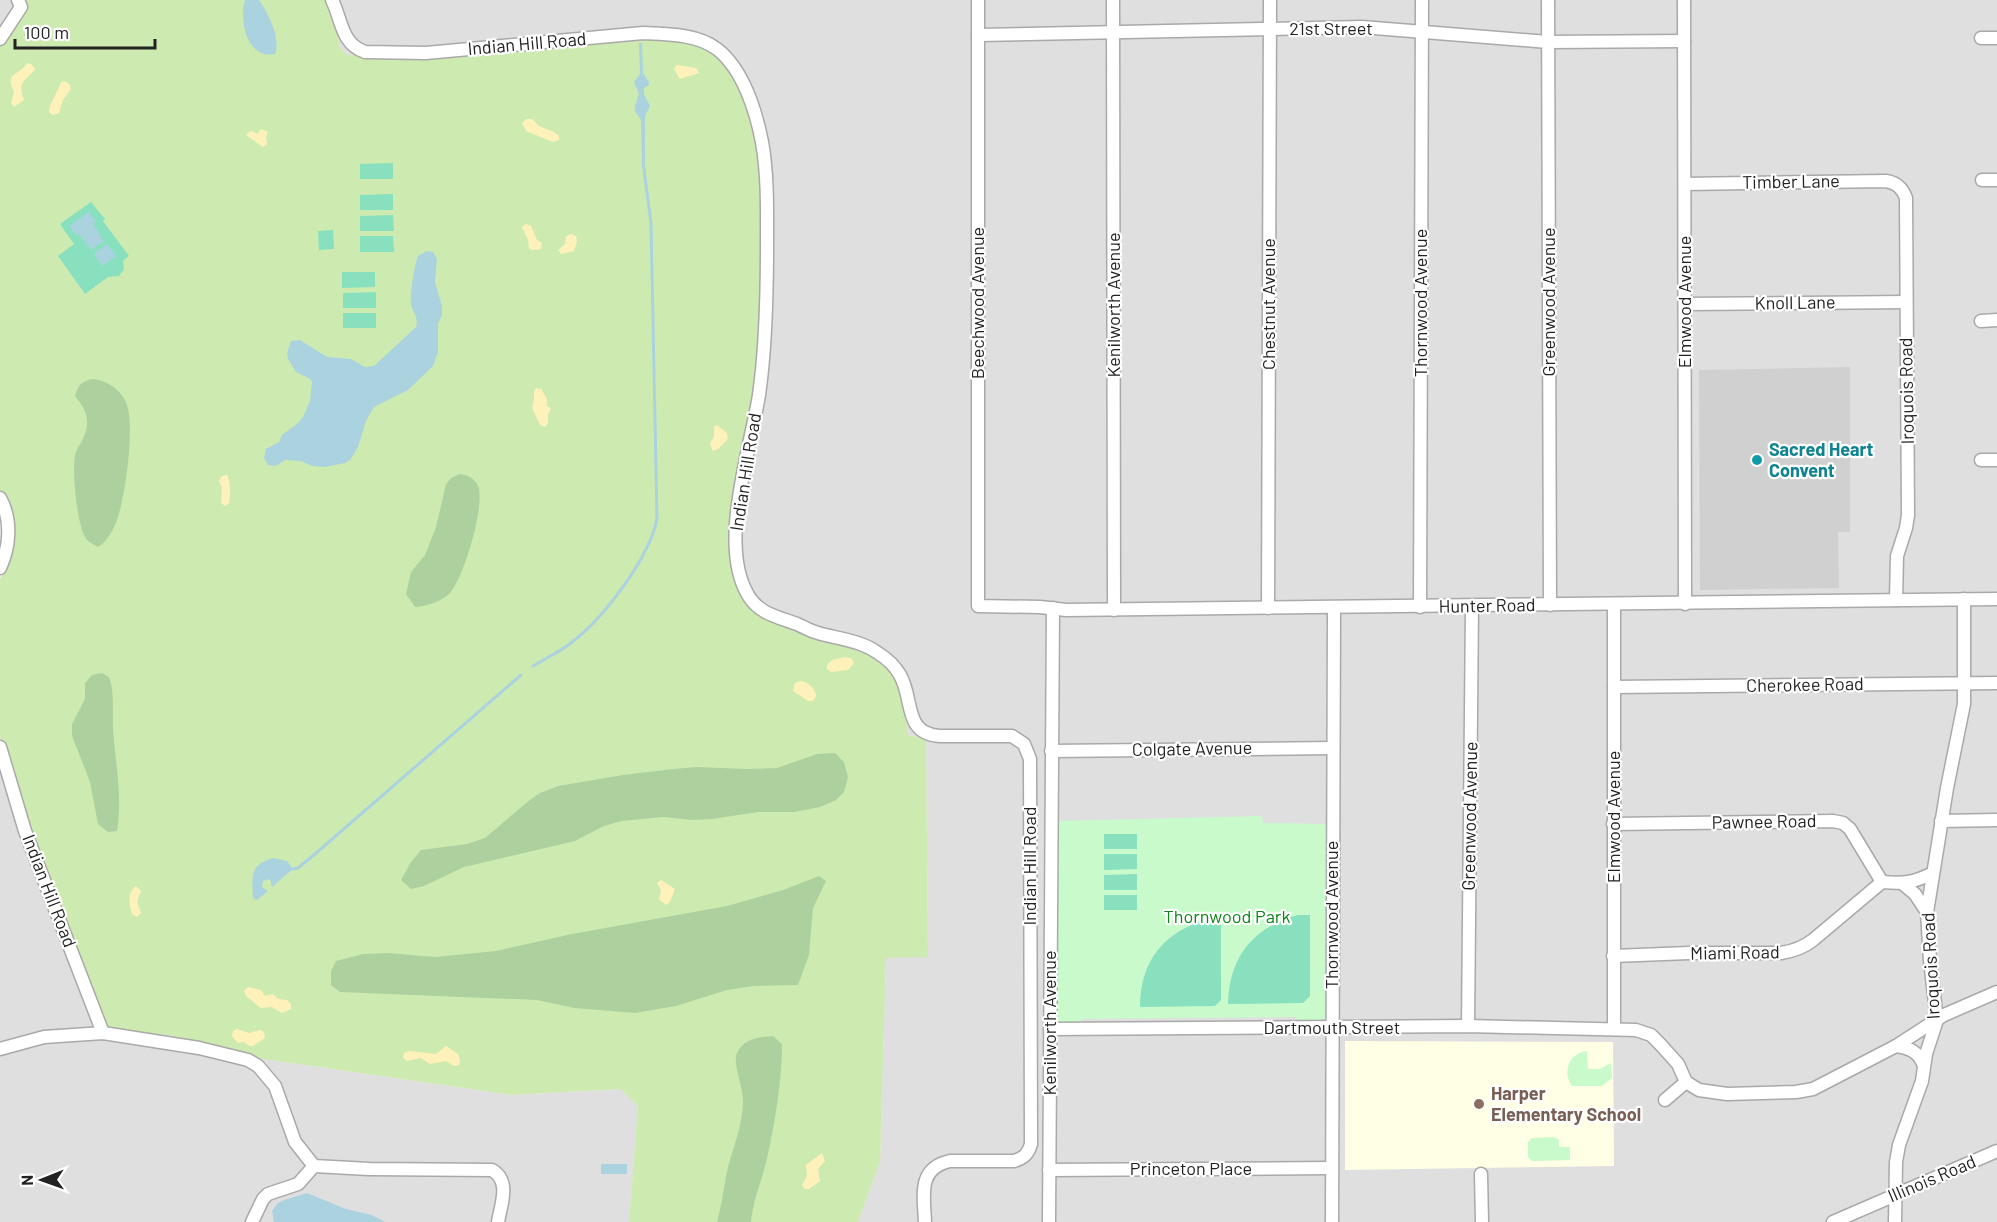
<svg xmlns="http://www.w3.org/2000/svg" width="1997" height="1222" viewBox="0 0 1997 1222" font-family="Barlow,sans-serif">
	<rect width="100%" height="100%" fill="#f2efe9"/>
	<g fill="#e0dfdf">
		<polygon points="0,0 23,0 24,12 0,47"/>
		<polygon points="328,0 1997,0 1997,1222 858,1222 880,1162 886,957 928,956 926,739 908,735 904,703 760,615 443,57 347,55 339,46 338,29"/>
		<polygon points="0,736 109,1030 174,1036 257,1058 511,1095 620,1089 638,1106 629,1222 0,1222"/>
	</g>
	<polygon fill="#ffffe5" points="1345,1041 1613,1042 1614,1166 1345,1170"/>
	<polygon fill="#d0d0d0" points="1850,367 1850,532 1838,532 1839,588 1700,590 1699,370"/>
	<path fill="#cdebb0" d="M23,0H328L338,29L339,46L347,55L443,57L651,38L673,39L709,49L730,70L742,92L758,142L764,214L758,367L733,521L749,604C781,617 882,648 896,677C904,694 906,716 908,735L926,739L928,957L886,958L880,1162L858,1222H629L638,1106L620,1089L511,1095L257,1058L174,1036L107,1028L27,822L0,736V579L5,570L6,501L0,490V47C10,30 24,21 23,0Z"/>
	<g fill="#add19e">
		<path d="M92,379C107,380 122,390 127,405C135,428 125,503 115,525C111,534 106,542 98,547C93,544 86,541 84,535C77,521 72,472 75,456C76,449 80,445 83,439C91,420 87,411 75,396C78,385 81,382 92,379Z"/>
		<path d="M460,474C467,475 475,478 478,486C486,505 463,579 450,593C441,602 427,606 415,607L406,594L411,572L425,555L436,527L446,484L451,478Z"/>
		<path d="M102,673L109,677C115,693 112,711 113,728C115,763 123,796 117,831L108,832L98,824L90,782L72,736V724L85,699V683L92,675Z"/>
		<polygon points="835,753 844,762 848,777 844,792 836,800 820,807 794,812 758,812 712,819 691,820 664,817 622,821 604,826 575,841 464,867 424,886 411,889 401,880 411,862 421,850 467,844 485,838 526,803 540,793 558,786 623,775 673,769 697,767 747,769 777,768 817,754"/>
		<polygon points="819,876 826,881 813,908 809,955 798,985 754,986 727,990 676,1006 635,1013 574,1008 537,1000 340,992 331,985 331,971 336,961 363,954 388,953 435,957 496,951 572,934 727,906 783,890"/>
		<path d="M773,1036L782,1044C782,1082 775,1121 767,1159C762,1180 753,1200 751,1222H717C722,1204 724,1185 728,1167C734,1145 742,1126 743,1103C744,1089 732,1063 737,1053C744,1038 759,1037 773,1036Z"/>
	</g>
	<g fill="#fff1ba">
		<path d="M27,63L31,64L35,69C25,83 17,79 24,100L14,107L11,103L14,92C4,71 19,77 27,63Z"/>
		<polygon points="677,65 696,68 699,73 680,79 674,69"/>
		<path d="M65,81L70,85L71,89L63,100L59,113L53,115L49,112C49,104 58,92 61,82Z"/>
		<polygon points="526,119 532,119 539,126 554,132 559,136 559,140 553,142 526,131 522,123"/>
		<polygon points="261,129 268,132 266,137 267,144 263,147 246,135 250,131 258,134"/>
		<polygon points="526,224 531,226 537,240 542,243 541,249 532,250 529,248 528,240 522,227"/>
		<polygon points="571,234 576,236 577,241 574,251 561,254 558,250 565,244 566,236"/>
		<polygon points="536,388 541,389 547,399 547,406 551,408 548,415 548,423 545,427 540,425 532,408 534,399 534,392"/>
		<polygon points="717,425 727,433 728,439 718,449 713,451 710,444 714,436 714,427"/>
		<path d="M227,475C231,481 230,496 229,503L225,506L221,503L222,487L219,481L222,476Z"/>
		<polygon points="845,657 851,658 854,663 848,670 831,672 827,669 827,665 832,660"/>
		<path d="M801,681C808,682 815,688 816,696L813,701H808L793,691L795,683Z"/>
		<polygon points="661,880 675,889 670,902 666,905 659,899 661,890 657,883"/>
		<path d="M136,886L141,891L137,902L141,913L137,917L132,914C129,904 127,893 136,886Z"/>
		<polygon points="248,987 261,990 265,996 273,994 278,999 287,1000 291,1004 291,1009 282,1013 272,1007 261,1008 246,996 244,991"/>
		<polygon points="237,1029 249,1033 260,1030 264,1032 265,1038 253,1046 249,1046 244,1042 238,1043 232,1036 233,1031"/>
		<polygon points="446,1046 458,1054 460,1060 459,1065 454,1066 446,1061 430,1064 421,1058 406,1061 403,1057 404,1053 409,1051 436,1054"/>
		<polygon points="822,1153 825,1161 818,1169 820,1181 809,1189 805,1189 802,1185 807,1176 806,1165"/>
	</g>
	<g fill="#c8facc">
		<path d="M1262,816L1263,823L1328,824L1327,1017L1323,1021L1300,1024L1296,1017L1083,1019L1077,1025C1068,1024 1059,1026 1056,1016L1058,821Z"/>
		<path d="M1587,1051L1588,1069H1600L1611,1063L1612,1078L1602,1086H1572C1562,1072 1569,1053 1587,1051Z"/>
		<polygon points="1554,1137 1559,1140 1559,1147 1570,1147 1570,1160 1532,1161 1528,1157 1528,1142 1532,1138"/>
	</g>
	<g fill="#88e0be">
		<polygon points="393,163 393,179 360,179 360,164"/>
		<polygon points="393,194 393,210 360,210 360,195"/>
		<polygon points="91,202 105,219 103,221 129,256 123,261 124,269 119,276 108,277 85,294 58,256 74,244 60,224"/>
		<polygon points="393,215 394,231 360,231 360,216"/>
		<polygon points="333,230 334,249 319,250 318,231"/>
		<polygon points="393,236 394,252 360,252 360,236"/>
		<polygon points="342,272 375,272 375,287 342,288"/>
		<polygon points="376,292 376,308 343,308 343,293"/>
		<rect x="343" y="313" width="33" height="15"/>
		<rect x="1104" y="834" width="33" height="15"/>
		<polygon points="1104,854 1137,854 1137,869 1104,870"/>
		<polygon points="1137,874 1137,890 1104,890 1104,875"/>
		<rect x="1104" y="895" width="33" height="15"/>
		<path d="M1298,915H1310V996L1303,1003L1228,1004C1229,957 1253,927 1298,915Z"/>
		<path d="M1209,919H1221V1000L1215,1006L1140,1007C1140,961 1164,931 1209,919Z"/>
	</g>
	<g fill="#aad3df">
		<path d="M245,0H259C268,13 281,38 275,54C246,60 239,19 245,0Z"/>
		<polygon points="639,43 642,43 643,73 649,82 649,85 644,88 644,94 650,106 645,116 645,162 642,164 641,120 635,111 635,106 639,94 634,82 640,74"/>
		<polygon points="89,212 96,222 93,224 104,241 91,250 79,234 76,235 69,226"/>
		<polygon points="107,244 116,256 102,266 94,254"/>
		<path d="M427,251L433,252L437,259L435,282L442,306V315L438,324V352L433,366L408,390L374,407L366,421L358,447L350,460L345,463L325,467L312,466L301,461L285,460L276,466L268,465L264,458L266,449L279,442L282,435L298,423L303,417L310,401L312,382L310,379L296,372L288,359L287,353L291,341L300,340L327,357L351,359L365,367L374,366L416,327C419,318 413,313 411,304C410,293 414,267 418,256Z"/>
		<path d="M273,858L287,861L293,869L272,887L270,879L263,881L262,887L268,891L257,900L253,898C252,876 249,865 273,858Z"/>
		<rect x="601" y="1164" width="26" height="10"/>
		<polygon points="307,1193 346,1209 372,1215 385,1222 274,1222 272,1211 278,1203 284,1200"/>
	</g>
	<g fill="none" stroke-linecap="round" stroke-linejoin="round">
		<g stroke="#aad3df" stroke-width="3">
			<path d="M533,666C546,658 560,652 572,642C604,618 649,558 657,519L651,223L643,162"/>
			<polyline points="293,869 298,868 315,854 521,675"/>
		</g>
		<g stroke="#a9a9a9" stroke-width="15">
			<g id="minor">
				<path d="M332,0C342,20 341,44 365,52L426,53L643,33C667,34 697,34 717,49C743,69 756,111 762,142C768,176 767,211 767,246C767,296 766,346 759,395C750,451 718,545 748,595C759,614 778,617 797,624C804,627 810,631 818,633C838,639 860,640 878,653C886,658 895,666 900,675C914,699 903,734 940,736H1012L1024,744L1030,759L1031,1144C1028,1154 1024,1158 1014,1161H950C917,1168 924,1196 925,1222"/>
				<polyline points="978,0 978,606 1040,607 1066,610 1997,599"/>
				<polyline points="1113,0 1114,610"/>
				<polyline points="1548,0 1550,605"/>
				<polyline points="1684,0 1685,604"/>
				<polyline points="978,35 1362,27 1548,42 1684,41"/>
				<polyline points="1981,38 1997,38"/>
				<polyline points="0,39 21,7 18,0"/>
				<polyline points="1982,180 1997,180"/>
				<path d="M1685,184L1886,181C1897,183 1902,188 1906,198L1908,515L1906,528L1897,556L1896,600"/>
				<polyline points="1685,304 1906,302"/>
				<polyline points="1981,321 1997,320"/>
				<polyline points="1981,460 1997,460"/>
				<path d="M0,498C12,519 10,547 0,568"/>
				<polyline points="1420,607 1422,0"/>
				<polyline points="1268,608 1270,0"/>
				<polyline points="1614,687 1997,683"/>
				<polyline points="0,747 25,831 103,1033"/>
				<polyline points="1051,751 1333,748"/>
				<polyline points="1941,821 1997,820"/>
				<polyline points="1613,824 1833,821 1843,823 1850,829 1882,882"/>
				<polyline points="1903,884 1915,894 1927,912"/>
				<path d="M1613,956L1689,953H1781C1794,951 1803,948 1813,940L1882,882C1904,884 1913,883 1933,873"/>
				<polyline points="1468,1026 1472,607"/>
				<polyline points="1050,1029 1468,1026 1636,1030 1651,1035 1660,1044 1678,1064 1686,1082 1699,1090 1727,1094 1796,1092 1813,1089 1896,1046 1944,1015 1997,992"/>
				<polyline points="1614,1029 1614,605"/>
				<path d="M1896,1046C1910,1048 1919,1052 1924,1066"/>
				<path d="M0,1049L44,1037L103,1033L199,1048L248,1060L258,1066L275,1086L295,1142L314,1166L369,1169L492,1170C511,1181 501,1204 498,1222"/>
				<polyline points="1665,1100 1686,1082"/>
				<polyline points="1049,1170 1332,1168"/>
				<polyline points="1481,1174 1482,1222"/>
				<polyline points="252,1222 263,1199 268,1194 298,1184 314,1166"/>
				<polyline points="1049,1222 1053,608"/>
				<polyline points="1332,1222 1334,608"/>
				<polyline points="1833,1222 1997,1151"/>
				<polyline points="1895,1222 1896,1162 1899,1145 1922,1081 1926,1054 1937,1020 1930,961 1927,912 1947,788 1964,704 1964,599"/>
			</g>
		</g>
		<use href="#minor" stroke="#fff" stroke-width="12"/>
	</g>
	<circle fill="#0f9aa8" stroke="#fff" stroke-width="2" cx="1757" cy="460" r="6"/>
	<circle fill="#8d6e63" stroke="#fff" stroke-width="2" cx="1479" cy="1104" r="6"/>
	<g text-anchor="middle" stroke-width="4.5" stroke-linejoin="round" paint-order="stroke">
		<g font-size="18" fill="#222" stroke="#fff">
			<text x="1331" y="35">21st Street</text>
			<text transform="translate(527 44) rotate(-5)" y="6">Indian Hill Road</text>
			<text transform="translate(1791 182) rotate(-1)" y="6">Timber Lane</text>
			<text transform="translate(1549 302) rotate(-90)" y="6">Greenwood Avenue</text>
			<text transform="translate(1685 302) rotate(-90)" y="6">Elmwood Avenue</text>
			<text transform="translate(978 303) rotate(-90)" y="6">Beechwood Avenue</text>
			<text transform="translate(1421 303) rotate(-90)" y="6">Thornwood Avenue</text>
			<text transform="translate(1795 303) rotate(-1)" y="6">Knoll Lane</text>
			<text transform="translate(1269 304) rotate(-90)" y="6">Chestnut Avenue</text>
			<text transform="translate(1114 305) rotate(-90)" y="6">Kenilworth Avenue</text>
			<text transform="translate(1907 391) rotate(-91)" y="6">Iroquois Road</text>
			<text transform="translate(746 472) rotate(-81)" y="6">Indian Hill Road</text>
			<text transform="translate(1487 606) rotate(-1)" y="6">Hunter Road</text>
			<text transform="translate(1805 685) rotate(-1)" y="6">Cherokee Road</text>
			<text transform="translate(1192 749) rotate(-1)" y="6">Colgate Avenue</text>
			<text transform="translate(1470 816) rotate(-89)" y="6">Greenwood Avenue</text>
			<text transform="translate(1614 817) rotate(-90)" y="6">Elmwood Avenue</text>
			<text transform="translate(1764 822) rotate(-1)" y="6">Pawnee Road</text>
			<text transform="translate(1030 866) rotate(-90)" y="6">Indian Hill Road</text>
			<text transform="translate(49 891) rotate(69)" y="6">Indian Hill Road</text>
			<text transform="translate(1332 915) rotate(-90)" y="6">Thornwood Avenue</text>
			<text transform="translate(1735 953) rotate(-1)" y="6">Miami Road</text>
			<text transform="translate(1931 966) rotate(-93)" y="6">Iroquois Road</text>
			<text transform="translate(1050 1023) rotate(-90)" y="6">Kenilworth Avenue</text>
			<text x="1332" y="1034">Dartmouth Street</text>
			<text x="1191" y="1175">Princeton Place</text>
			<text transform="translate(1932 1179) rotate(-23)" y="6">Illinois Road</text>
		</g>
		<g font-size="18" font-weight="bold" fill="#0d838f" stroke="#fff" text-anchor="start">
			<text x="1769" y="456">Sacred Heart<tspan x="1769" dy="21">Convent</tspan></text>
		</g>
		<g font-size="18" fill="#0c8416" stroke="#fff">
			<text x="1227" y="923">Thornwood Park</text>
		</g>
		<g font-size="18" font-weight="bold" fill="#785e54" stroke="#fff" text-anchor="start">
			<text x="1491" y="1100">Harper<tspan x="1491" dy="21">Elementary School</tspan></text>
		</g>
	</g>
	<g transform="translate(42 1180) rotate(269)" stroke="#ffffff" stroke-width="4.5" paint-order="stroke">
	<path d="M0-4.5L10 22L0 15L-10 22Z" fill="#222222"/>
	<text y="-9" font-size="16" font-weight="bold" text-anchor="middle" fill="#222222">N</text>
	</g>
	<path d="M15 39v9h140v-9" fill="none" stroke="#222222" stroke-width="3"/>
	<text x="24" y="39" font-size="18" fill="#222222" stroke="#ffffff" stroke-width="4.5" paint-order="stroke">100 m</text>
</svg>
